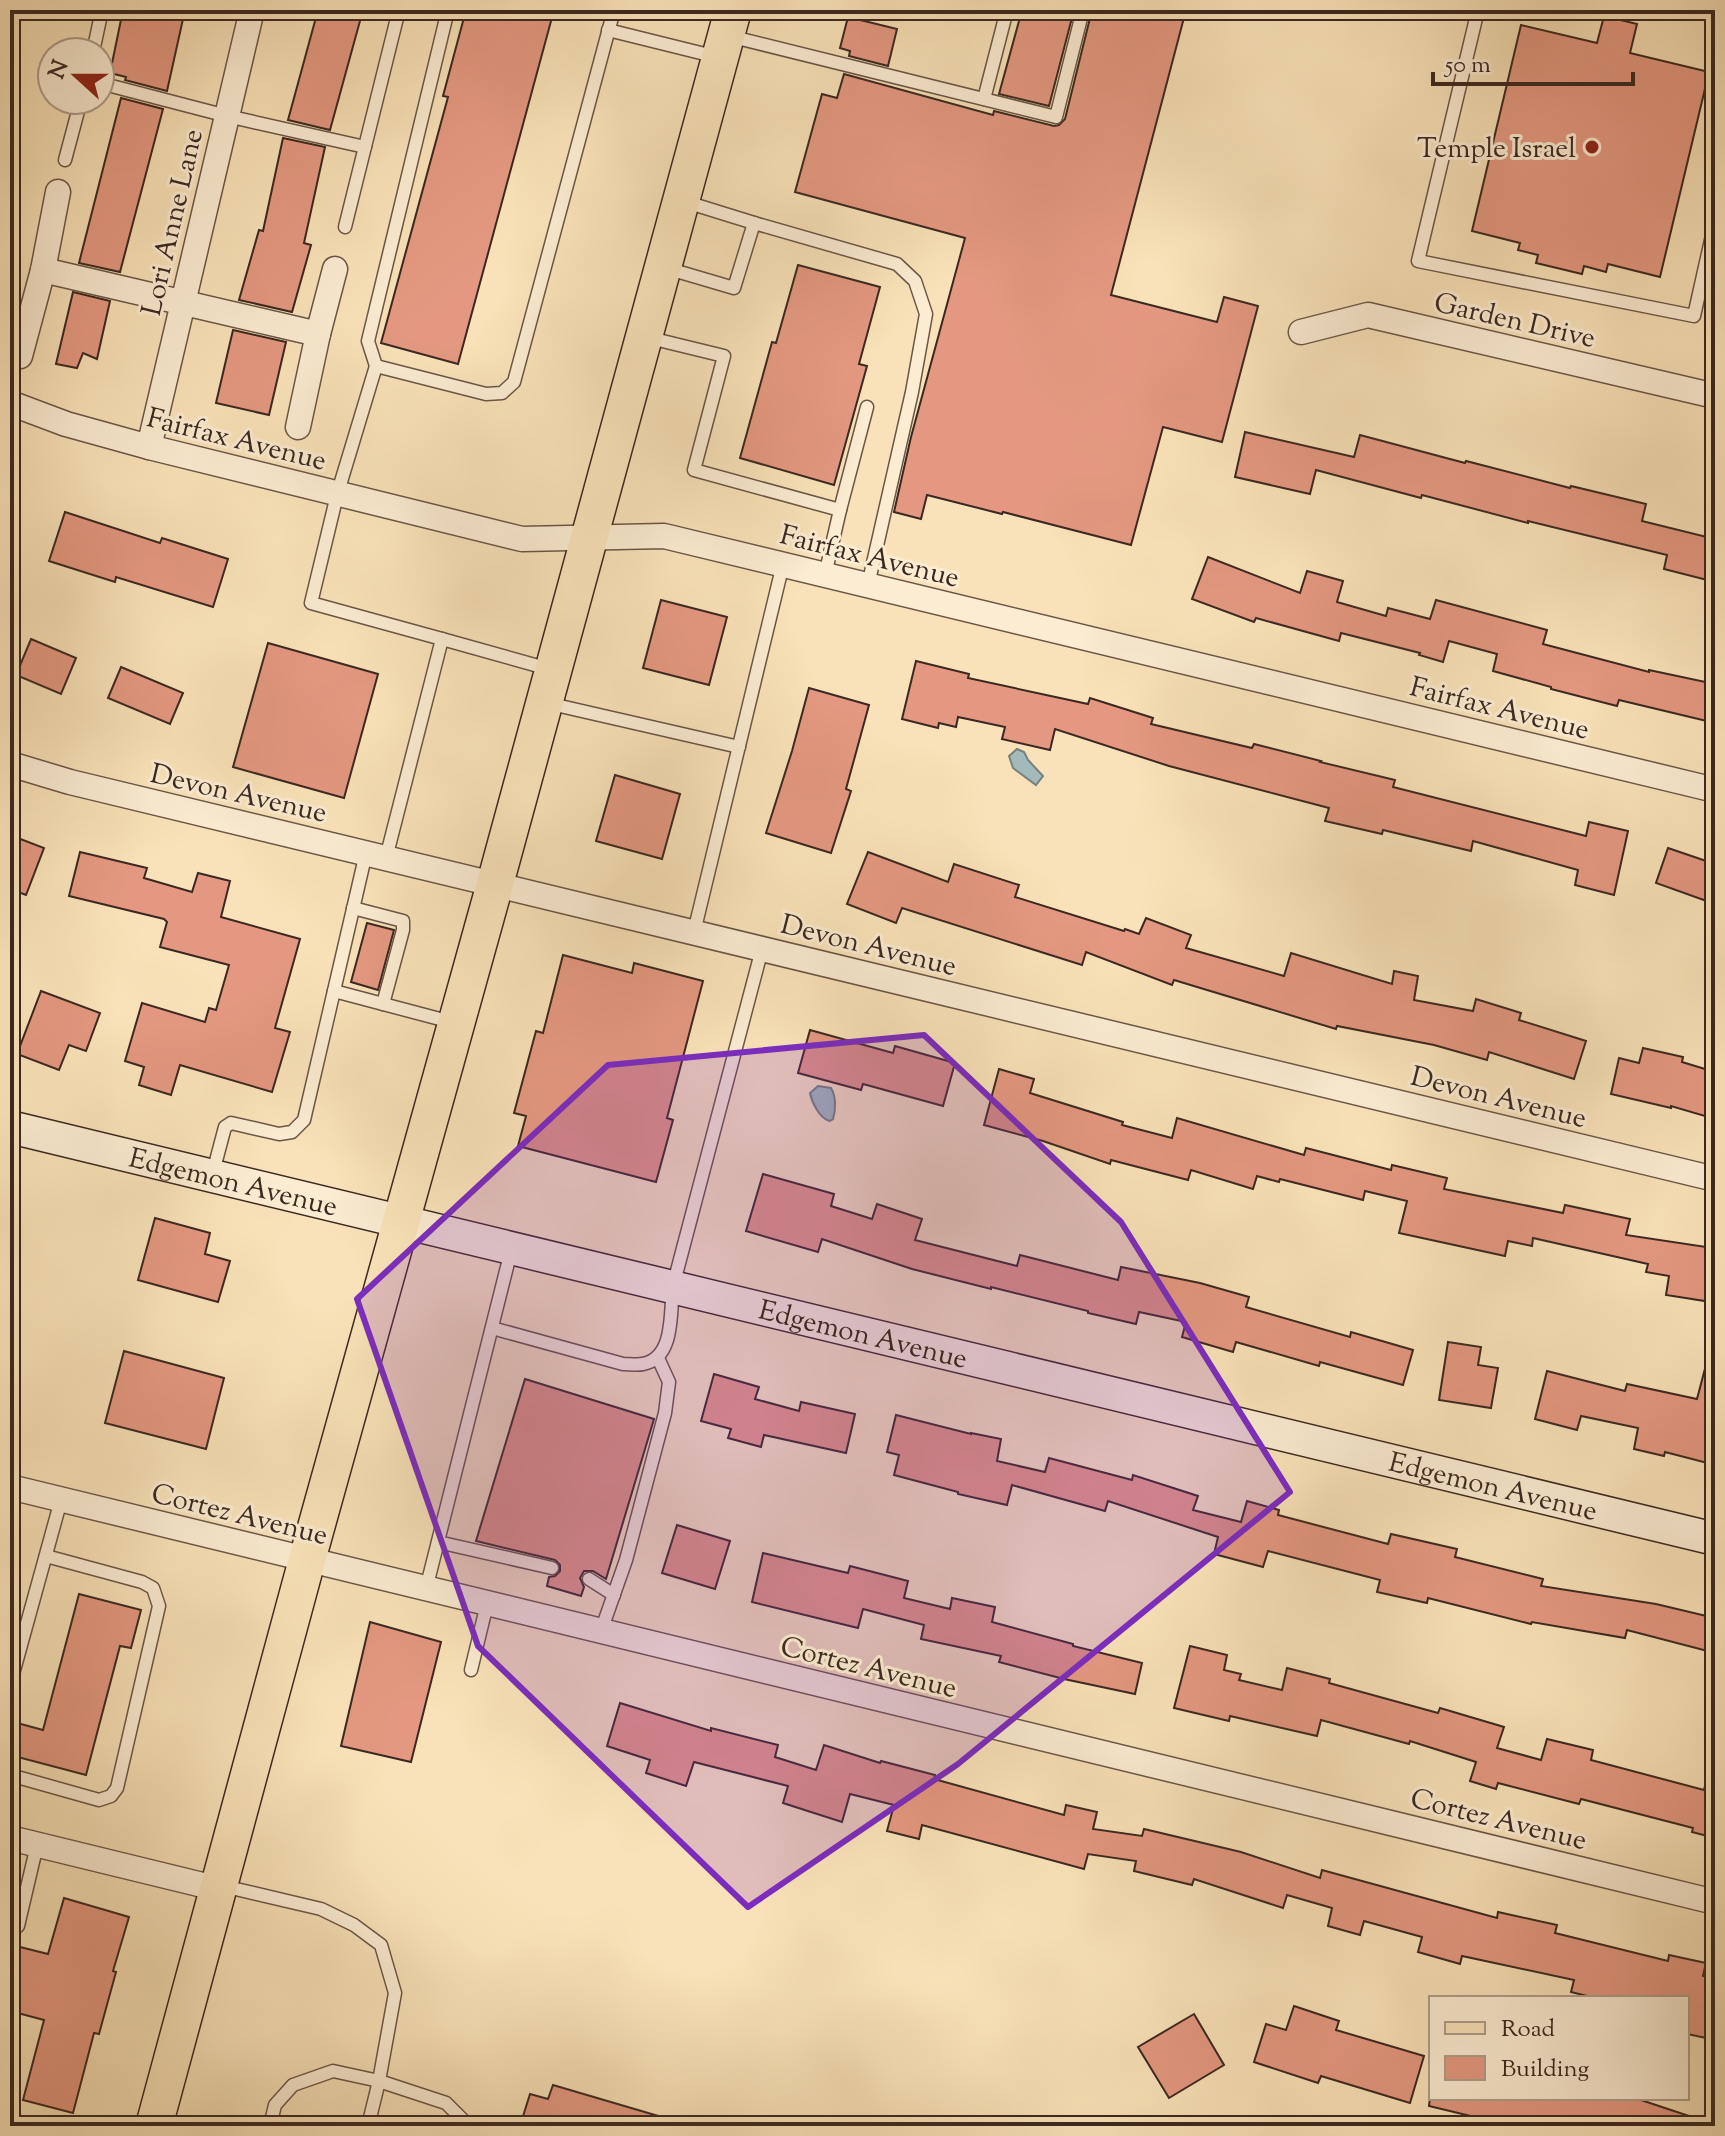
<svg xmlns="http://www.w3.org/2000/svg" width="1725" height="2136" viewBox="0 0 1725 2136" font-family="'Sorts Mill Goudy',serif">
	<rect width="100%" height="100%" fill="#f9e2b9"/>
	<filter id="stains"><feTurbulence type="fractalNoise" baseFrequency=".0025" numOctaves="4"/><feColorMatrix values="0 0 0 0 .2 0 0 0 0 .09 0 0 0 0 .02 0 0 0 .5 -.17"/></filter>
	<radialGradient id="worn" r=".72"><stop offset=".6" stop-color="#630" stop-opacity="0"/><stop offset="1" stop-color="#630" stop-opacity=".3"/></radialGradient>
	<g fill="#a2bbba" stroke="#79807c" stroke-width="2">
		<polygon points="1017,749 1024,752 1028,760 1043,776 1036,785 1013,768 1009,756"/>
		<path d="M818,1086L831,1088C836,1096 836,1110 833,1119L830,1121C820,1119 812,1103 810,1093Z"/>
	</g>
	<g fill="#e49881" stroke="#3b2820" stroke-width="2">
		<polygon points="123,10 185,10 167,91 125,80 126,77 110,73"/>
		<polygon points="318,10 363,10 330,130 288,120"/>
		<polygon points="466,10 554,10 458,364 381,343 448,97 443,96"/>
		<polygon points="1022,10 1074,10 1049,106 999,94"/>
		<polygon points="1092,10 1186,10 1111,295 1217,322 1224,297 1258,306 1222,442 1163,427 1131,545 1003,512 1002,514 927,495 921,519 894,512 911,437 965,238 795,192 822,94 837,98 844,74 993,115 994,111 1054,126 1059,125 1065,119"/>
		<polygon points="1604,16 1637,24 1630,53 1709,72 1660,277 1608,264 1606,272 1584,266 1582,274 1536,263 1538,255 1518,250 1520,243 1472,231 1521,25 1597,43"/>
		<polygon points="848,17 897,29 888,66 849,56 850,51 840,48"/>
		<polygon points="121,98 163,109 120,272 79,263"/>
		<polygon points="283,138 325,147 304,243 311,245 292,312 239,300 259,230 263,231"/>
		<polygon points="798,265 880,287 859,364 867,366 834,485 740,458 772,342 776,343"/>
		<polygon points="73,292 110,301 97,359 83,353 77,368 56,364"/>
		<polygon points="233,330 286,342 269,415 216,403"/>
		<polygon points="1245,432 1354,457 1360,435 1465,463 1466,461 1570,488 1571,486 1646,504 1642,521 1715,539 1715,582 1664,569 1667,555 1528,521 1528,523 1422,495 1421,498 1316,470 1310,494 1235,477"/>
		<polygon points="65,512 160,543 162,538 228,559 213,607 116,577 115,582 49,561"/>
		<polygon points="1208,557 1300,593 1307,571 1343,581 1337,602 1386,616 1388,608 1430,619 1436,600 1547,630 1543,644 1649,672 1649,670 1715,684 1715,723 1619,700 1617,706 1551,689 1551,687 1493,671 1497,654 1449,641 1443,662 1419,655 1420,653 1341,633 1339,641 1256,618 1254,622 1192,599"/>
		<polygon points="661,600 727,617 709,685 643,668"/>
		<polygon points="31,639 76,658 61,694 16,675"/>
		<polygon points="268,643 378,674 344,798 233,767"/>
		<polygon points="916,661 969,674 968,678 1088,704 1090,698 1153,718 1151,724 1252,748 1254,744 1321,761 1320,762 1395,780 1393,787 1586,836 1589,822 1628,831 1614,895 1575,885 1578,870 1473,841 1471,851 1383,830 1382,834 1325,821 1329,808 1169,766 1055,729 1050,750 1002,739 1005,727 958,717 956,727 939,723 938,728 902,719"/>
		<polygon points="121,667 183,693 170,724 108,698"/>
		<polygon points="809,688 869,705 846,789 851,791 831,853 766,833 792,751"/>
		<polygon points="615,775 680,794 662,859 596,841"/>
		<polygon points="10,835 44,848 26,895 10,889"/>
		<polygon points="1668,848 1715,864 1715,904 1656,883"/>
		<polygon points="80,852 147,868 144,878 192,892 198,873 230,881 221,917 300,939 275,1028 290,1032 272,1092 180,1065 171,1095 139,1085 144,1067 125,1061 142,1003 205,1022 209,1008 216,1010 229,965 160,947 167,922 164,919 69,896"/>
		<polygon points="868,852 948,882 954,864 1019,885 1015,897 1124,931 1125,929 1139,934 1146,918 1191,935 1186,948 1284,976 1291,953 1392,984 1394,971 1418,976 1414,1000 1473,1011 1476,999 1521,1013 1519,1020 1586,1041 1574,1079 1489,1052 1487,1060 1434,1045 1337,1026 1336,1029 1174,980 1172,985 1086,952 1082,965 902,908 896,923 847,904"/>
		<polygon points="367,923 394,930 378,990 351,982"/>
		<polygon points="563,955 632,973 634,963 703,981 667,1118 673,1120 656,1182 518,1146 526,1116 514,1113 536,1031 543,1033"/>
		<polygon points="41,991 100,1013 86,1051 69,1045 59,1070 17,1054"/>
		<polygon points="810,1030 893,1053 895,1046 955,1063 943,1106 863,1084 861,1090 798,1073"/>
		<polygon points="1643,1048 1683,1057 1682,1062 1715,1072 1715,1119 1671,1106 1671,1108 1611,1094 1619,1058 1639,1063"/>
		<polygon points="999,1069 1034,1079 1030,1093 1123,1122 1122,1125 1172,1138 1177,1118 1304,1155 1306,1148 1391,1170 1392,1165 1447,1178 1444,1189 1563,1213 1565,1205 1630,1219 1626,1235 1713,1248 1705,1301 1666,1295 1669,1276 1646,1272 1648,1264 1533,1238 1532,1246 1508,1241 1505,1256 1399,1233 1407,1201 1365,1191 1363,1200 1280,1179 1279,1182 1257,1176 1253,1189 1191,1170 1188,1180 1111,1160 1110,1164 1043,1141 984,1125"/>
		<polygon points="763,1174 834,1194 831,1206 872,1219 877,1204 922,1219 915,1240 1017,1266 1020,1255 1118,1280 1121,1267 1200,1283 1249,1297 1246,1307 1350,1337 1351,1332 1413,1350 1403,1385 1320,1362 1319,1366 1236,1342 1233,1352 1182,1337 1186,1322 1139,1312 1136,1324 1088,1313 1088,1311 991,1287 991,1289 912,1269 822,1239 818,1252 746,1231"/>
		<polygon points="155,1218 210,1233 205,1254 230,1261 218,1302 138,1280"/>
		<polygon points="1448,1342 1481,1347 1478,1365 1498,1368 1491,1408 1439,1400"/>
		<polygon points="124,1351 224,1378 206,1449 105,1423"/>
		<polygon points="1708,1357 1715,1358 1715,1465 1665,1452 1664,1456 1634,1449 1638,1428 1581,1416 1577,1430 1535,1419 1547,1371 1625,1391 1627,1384 1697,1399"/>
		<polygon points="714,1374 759,1387 755,1399 799,1411 801,1402 855,1414 846,1453 764,1435 761,1447 728,1438 731,1429 701,1421"/>
		<polygon points="525,1379 654,1419 606,1579 593,1571 584,1571 580,1578 584,1587 581,1596 547,1586 549,1577 555,1576 560,1571 560,1565 555,1560 476,1541"/>
		<polygon points="896,1415 971,1434 971,1433 1001,1439 997,1461 1045,1472 1049,1458 1132,1480 1133,1475 1198,1496 1193,1510 1241,1522 1247,1501 1279,1510 1278,1515 1388,1544 1391,1534 1457,1549 1455,1557 1543,1579 1541,1586 1656,1604 1715,1618 1715,1653 1627,1630 1625,1638 1532,1622 1531,1624 1428,1598 1427,1603 1377,1592 1380,1580 1268,1551 1263,1567 1214,1554 1218,1537 1108,1501 1105,1511 1012,1485 1007,1505 958,1494 958,1492 894,1475 899,1455 887,1452"/>
		<polygon points="677,1525 730,1541 715,1589 662,1573"/>
		<polygon points="763,1553 848,1573 850,1566 908,1581 904,1598 950,1609 952,1598 995,1607 992,1622 1073,1644 1073,1646 1142,1663 1135,1694 1064,1679 999,1662 1001,1656 921,1639 924,1625 863,1609 858,1628 752,1602"/>
		<polygon points="79,1594 141,1610 131,1648 120,1646 86,1775 10,1755 10,1721 43,1730"/>
		<polygon points="370,1622 441,1642 411,1762 341,1746"/>
		<polygon points="1190,1646 1227,1655 1224,1670 1241,1674 1239,1680 1282,1690 1287,1668 1330,1679 1329,1683 1438,1713 1440,1708 1504,1727 1497,1748 1541,1760 1547,1739 1593,1750 1591,1760 1704,1790 1708,1774 1715,1775 1715,1838 1692,1832 1693,1828 1581,1799 1579,1804 1498,1783 1496,1789 1470,1781 1476,1762 1410,1741 1409,1744 1321,1720 1317,1736 1230,1716 1229,1721 1174,1708"/>
		<polygon points="620,1703 711,1731 711,1728 778,1745 775,1757 816,1770 824,1745 880,1763 881,1761 935,1775 934,1779 1064,1815 1066,1805 1097,1812 1093,1829 1142,1836 1144,1829 1241,1852 1320,1878 1322,1870 1497,1918 1498,1912 1557,1925 1555,1933 1668,1961 1669,1955 1706,1963 1703,1976 1715,1978 1715,2022 1711,2039 1687,2034 1687,1998 1595,1998 1571,1992 1574,1980 1462,1956 1460,1964 1418,1952 1422,1937 1364,1921 1360,1935 1328,1926 1332,1908 1287,1895 1283,1908 1194,1879 1192,1885 1134,1871 1136,1861 1088,1854 1084,1869 922,1825 919,1839 887,1831 894,1805 850,1794 842,1822 783,1803 788,1786 694,1762 686,1786 646,1773 650,1760 607,1746"/>
		<polygon points="64,1898 129,1917 113,1971 116,1972 99,2034 94,2033 73,2113 23,2100 44,2020 10,2011 10,1986 20,1947 48,1954"/>
		<polygon points="1294,2006 1339,2021 1336,2030 1424,2056 1410,2103 1321,2076 1318,2083 1254,2062 1266,2024 1286,2030"/>
		<polygon points="1194,2014 1224,2065 1169,2098 1138,2047"/>
		<polygon points="553,2085 672,2120 671,2126 520,2126 530,2094 548,2099"/>
		<polygon points="1430,2098 1635,2098 1707,2122 1706,2126 1585,2126 1556,2119 1555,2126 1512,2126 1429,2106"/>
	</g>
	<g fill="none" stroke-linecap="round" stroke-linejoin="round">
		<g stroke="#6a5646" stroke-width="15">
			<g id="lane">
				<polyline points="1478,10 1418,261 1694,316 1715,222"/>
				<polyline points="608,30 717,57"/>
				<polyline points="729,36 1056,117 1083,10"/>
				<polyline points="93,52 102,10"/>
				<polyline points="100,83 227,116 365,147"/>
				<polyline points="984,99 1007,10"/>
				<polyline points="65,160 81,100"/>
				<polyline points="754,223 897,264 915,281 926,314 912,392 868,585"/>
				<polyline points="345,227 399,10"/>
				<polyline points="666,268 734,288 754,223 683,201"/>
				<polyline points="646,337 724,356 694,470 840,510 825,575"/>
				<polyline points="376,366 368,341 448,10"/>
				<polyline points="840,510 867,407"/>
				<polyline points="442,639 549,669"/>
				<polyline points="547,703 739,747"/>
				<polyline points="386,858 442,639 311,603 337,495 376,366 486,394 502,393 514,382 614,10"/>
				<polyline points="353,908 403,921 403,930 383,1004"/>
				<polyline points="694,932 783,564"/>
				<polyline points="334,991 455,1023"/>
				<polyline points="212,1176 225,1127 231,1123 279,1134 292,1132 304,1120 366,853"/>
				<path d="M492,1328L623,1364C629,1364 637,1365 643,1364C675,1358 670,1312 673,1286L762,949"/>
				<polyline points="438,1542 552,1568"/>
				<polyline points="589,1579 614,1595"/>
				<polyline points="426,1589 511,1251"/>
				<polyline points="601,1631 626,1560 665,1413 669,1382 658,1358"/>
				<polyline points="471,1670 487,1604"/>
				<polyline points="10,1685 61,1500"/>
				<polyline points="10,1775 99,1800 111,1796 117,1788 159,1606 153,1588 142,1582 46,1556"/>
				<polyline points="223,1886 321,1909 354,1925 381,1945 395,1993 379,2081 368,2126"/>
				<polyline points="10,1925 18,1926 37,1845"/>
				<polyline points="270,2126 275,2105 293,2085 333,2071 379,2081 446,2103 469,2126"/>
			</g>
		</g>
		<g stroke="#6a5646" stroke-width="27">
			<g id="street">
				<polyline points="58,192 43,270 318,334 335,269"/>
				<polyline points="1301,332 1368,315 1715,396"/>
				<polyline points="20,356 43,270"/>
				<polyline points="10,403 66,424 149,447 522,539 664,536 1715,790"/>
				<polyline points="298,427 318,334"/>
				<polyline points="149,447 252,10"/>
				<polyline points="10,764 70,782 1715,1179"/>
				<polyline points="10,1487 1715,1902"/>
				<polyline points="10,1838 219,1889"/>
			</g>
		</g>
		<g stroke="#3b2820" stroke-width="35">
			<g id="secondary">
				<path id="s1" d="M10,1127L1715,1539"/>
			</g>
		</g>
		<g stroke="#3b2820" stroke-width="39">
			<polyline id="primary" points="154,2126 307,1560 495,884 733,10"/>
		</g>
		<use href="#lane" stroke="#fbecd2" stroke-width="12"/>
		<use href="#street" stroke="#fbecd2" stroke-width="24"/>
		<use href="#secondary" stroke="#fbecd2" stroke-width="32"/>
		<use href="#primary" stroke="#f9e2b9" stroke-width="36"/>
	</g>
	<path fill="#7b2cbf" fill-opacity="0.2" stroke="#7b2cbf" stroke-width="6" stroke-linejoin="round" d="M924,1035L1121,1222L1290,1492L958,1764L748,1907L478,1646L357,1299L608,1065Z"/>
	<circle fill="#8f2418" stroke="#fbecd2" stroke-width="3" cx="1592" cy="147" r="8"/>
	<g text-anchor="middle" stroke-width="6" stroke-linejoin="round" paint-order="stroke">
		<g font-size="28" fill="#3b2820" stroke="#fbecd2" text-anchor="end">
			<text x="1576" y="157">Temple Israel</text>
		</g>
		<g font-size="28" fill="#3b2820" stroke="#fbecd2">
			<text transform="translate(171 222) rotate(-77)" y="10">Lori Anne Lane</text>
			<text transform="translate(1515 319) rotate(13)" y="10">Garden Drive</text>
			<text transform="translate(237 438) rotate(14)" y="10">Fairfax Avenue</text>
			<text transform="translate(870 555) rotate(14)" y="10">Fairfax Avenue</text>
			<text transform="translate(1500 707) rotate(14)" y="10">Fairfax Avenue</text>
			<text transform="translate(239 792) rotate(13)" y="10">Devon Avenue</text>
			<text transform="translate(869 944) rotate(14)" y="10">Devon Avenue</text>
			<text transform="translate(1499 1096) rotate(14)" y="10">Devon Avenue</text>
			<text dy="10" stroke="none"><textPath href="#s1" startOffset="230">Edgemon Avenue</textPath></text>
			<text dy="10" stroke="none"><textPath href="#s1" startOffset="878">Edgemon Avenue</textPath></text>
			<text dy="10" stroke="none"><textPath href="#s1" startOffset="1526">Edgemon Avenue</textPath></text>
			<text transform="translate(240 1513) rotate(14)" y="10">Cortez Avenue</text>
			<text transform="translate(869 1666) rotate(14)" y="10">Cortez Avenue</text>
			<text transform="translate(1499 1818) rotate(14)" y="10">Cortez Avenue</text>
		</g>
	</g>
	<rect width="1725" height="2136" fill="none" stroke="#f9e2b9" stroke-width="40"/>
	<rect x="12" y="12" width="1701" height="2112" fill="none" stroke="#3b2820" stroke-width="4"/>
	<rect x="20" y="20" width="1685" height="2096" fill="none" stroke="#3b2820" stroke-width="2"/>
	<rect x="1429" y="1996" width="260" height="104" fill="#fbecd2" stroke="#ae9e8b" stroke-width="2"/>
	<rect x="1445" y="2022" width="40" height="12" fill="#f9e2b9" stroke="#ae9e8b" stroke-width="2"/>
	<text x="1501" y="2036" font-size="24" fill="#3b2820">Road</text>
	<rect x="1445" y="2056" width="40" height="24" fill="#e49881" stroke="#ae9e8b" stroke-width="2"/>
	<text x="1501" y="2076" font-size="24" fill="#3b2820">Building</text>
	<g transform="translate(76 76) rotate(291)"><circle r="38" fill="#fbecd2" stroke="#ae9e8b" stroke-width="2"/>
	<path d="M0-6L14 30L0 20L-14 30Z" fill="#8f2418"/>
	<text y="-12" font-size="22" font-weight="bold" text-anchor="middle" fill="#3b2820">N</text>
	</g>
	<path d="M1433 72v12h200v-12" fill="none" stroke="#3b2820" stroke-width="4"/>
	<text x="1445" y="72" font-size="24" fill="#3b2820" stroke="#fbecd2" stroke-width="6" paint-order="stroke">50 m</text>
	<rect width="100%" height="100%" filter="url(#stains)"/>
	<rect width="100%" height="100%" fill="url(#worn)"/>
</svg>
